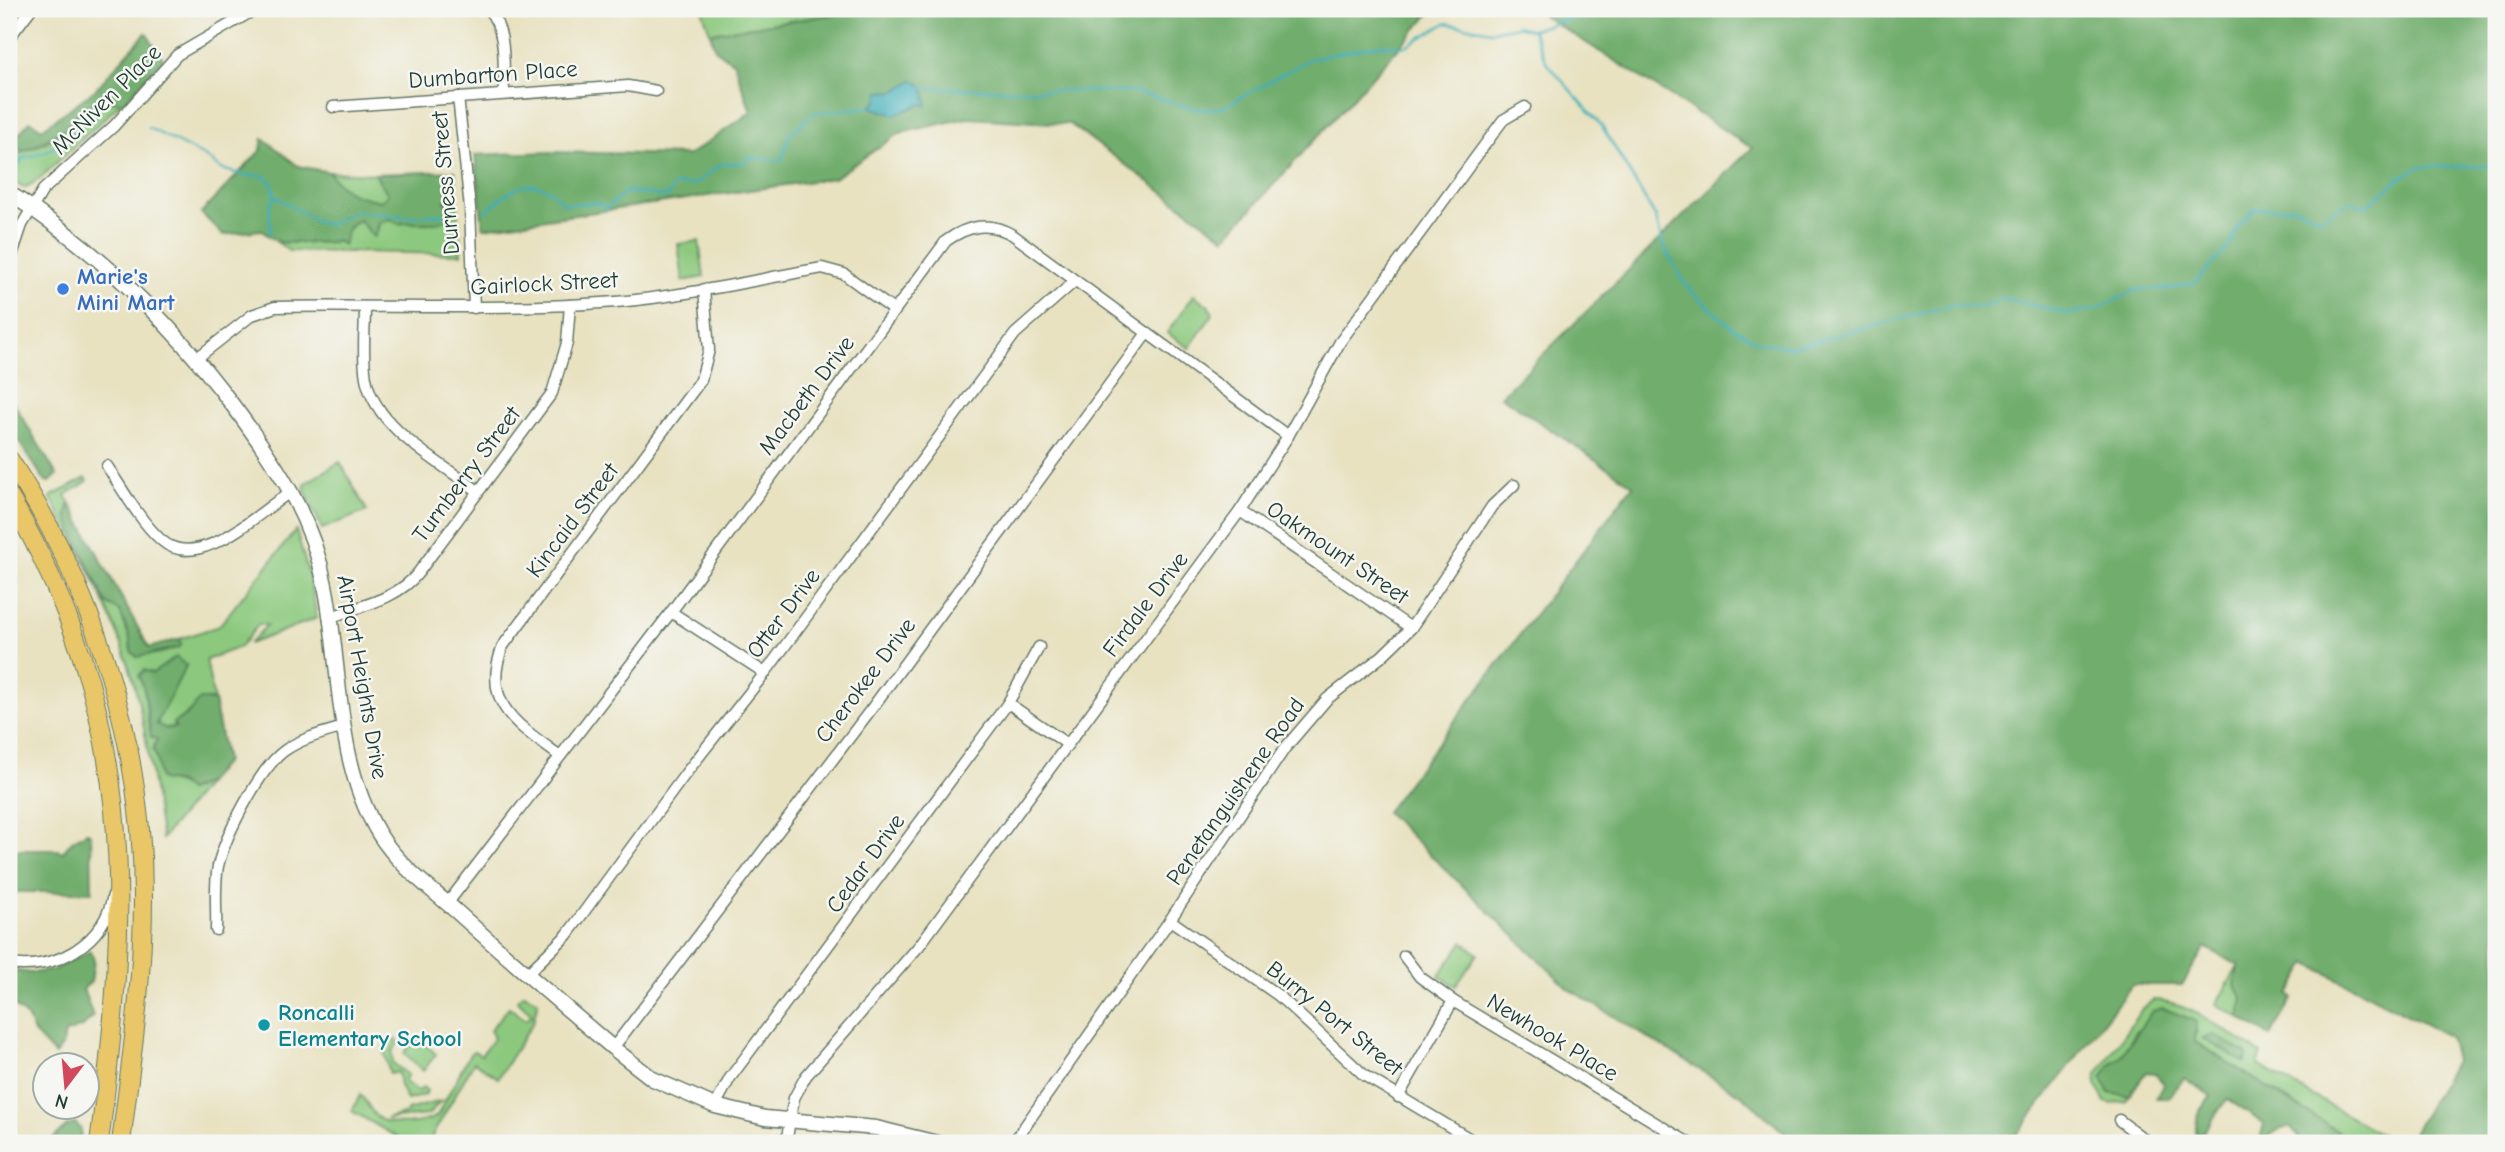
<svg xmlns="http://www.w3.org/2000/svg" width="2505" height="1152" viewBox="0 0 2505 1152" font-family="'Comic Neue',sans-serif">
	<rect width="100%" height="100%" fill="#f6f6f2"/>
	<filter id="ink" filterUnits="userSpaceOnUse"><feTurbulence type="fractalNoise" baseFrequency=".0143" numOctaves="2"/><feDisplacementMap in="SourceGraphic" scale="14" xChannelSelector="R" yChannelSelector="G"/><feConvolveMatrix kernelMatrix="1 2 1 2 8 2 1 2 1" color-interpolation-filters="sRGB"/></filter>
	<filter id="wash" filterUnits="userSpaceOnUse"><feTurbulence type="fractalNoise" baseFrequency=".00686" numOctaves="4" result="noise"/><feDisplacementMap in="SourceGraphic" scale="28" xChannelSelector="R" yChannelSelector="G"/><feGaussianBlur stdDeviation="1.57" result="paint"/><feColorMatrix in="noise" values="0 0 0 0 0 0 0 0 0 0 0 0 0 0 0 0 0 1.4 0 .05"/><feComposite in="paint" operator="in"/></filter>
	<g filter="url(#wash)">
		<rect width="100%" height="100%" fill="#e8e2c1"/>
		<g fill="#8cc97e" stroke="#568359" stroke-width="2">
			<polygon points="702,9 872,9 710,33"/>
			<path d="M108,100L121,103L37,181L24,188L9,180V157C21,152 34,148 45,143C74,128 73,109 108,100Z"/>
			<path d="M455,171L461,254L289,251L277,242C287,242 329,244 334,242C343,237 349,225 360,220L375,236L381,222L390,219L399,224L409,222L425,224L445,205Z"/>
			<path d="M329,172L375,174L389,194L382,201C357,197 342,193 329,172Z"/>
			<polygon points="699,241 704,277 683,281 678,244"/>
			<polygon points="1194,295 1209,306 1213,314 1189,348 1167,333"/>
			<polygon points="340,462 367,511 322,529 304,488 306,483"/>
			<path d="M86,478L88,481L66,495L70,503L68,509L72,530L106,603L120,611L130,639L131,651C147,658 162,654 179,647L180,640H176L219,626L296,530L309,575L317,618L249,644L267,625L259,624L240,647L206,660L214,701L206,699L174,723L177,726L159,729L158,719L186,666L144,689L149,728L157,739L159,758L170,781L194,790L208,782L162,839C152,785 147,729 132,676C114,614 81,554 50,497Z"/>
			<polygon points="1463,942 1478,954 1456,986 1439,976"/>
			<polygon points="2239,965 2235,986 2243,998 2240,1018 2216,1004"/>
			<path d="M524,994L538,1001L533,1022L498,1078L474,1062L428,1143H407L352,1111L360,1095C368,1102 370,1111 377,1117C390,1128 423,1124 437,1116L470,1054L474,1051L481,1055L494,1038L490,1030L509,1007L526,1020L532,1014L517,1000Z"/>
			<path d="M2153,1000C2187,1000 2232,1036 2262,1054L2258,1065L2396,1143H2356L2194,1041L2197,1031L2137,1030L2119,1059L2111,1064L2102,1078L2109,1093L2129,1096L2126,1101L2112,1104L2105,1102L2096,1084L2097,1074L2142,1009Z"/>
			<polygon points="417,1038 436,1054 423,1071 404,1053"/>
			<polygon points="396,1039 399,1042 392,1052 393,1063 408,1075 404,1081 418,1092 423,1087 427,1091 425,1095 407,1100 400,1086 398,1072 390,1074 383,1048"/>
			<polygon points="441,1101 428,1115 386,1119 407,1113 407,1110"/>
		</g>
		<g fill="#71ad6d" stroke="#487550" stroke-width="2">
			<polygon points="872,9 1434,9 1225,238 1070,124 967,118 900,133 834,178 483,228 475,155 551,152 689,155 751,112 734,63 715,49 710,33"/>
			<polygon points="1533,9 2496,9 2496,1143 2407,1143 2455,1062 2450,1037 2307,963 2289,995 2293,998 2270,1036 2240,1018 2243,998 2235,986 2238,965 2205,947 2182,985 2132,985 2010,1143 1796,1143 1744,1097 1569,989 1386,812 1633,485 1501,396 1752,148"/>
			<path d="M146,33L163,59L124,103C107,100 90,101 77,114C72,118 72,123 67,127C53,137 40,144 23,151L11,143L30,121L42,129L95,90Z"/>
			<path d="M263,138L298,166L329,172C342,193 357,197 382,201L388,194L375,174L455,171L450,180L452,197L445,201L451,208V217C438,228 415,220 399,224L390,219L380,222L374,237L359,220L349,225L343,245L337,241C328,243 290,243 280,242C273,241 267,234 261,230L223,235L201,213L261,150Z"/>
			<polygon points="13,402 57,475 50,482 45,481 9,427 9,403"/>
			<polygon points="70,503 149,648 176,640 182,644 179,647 137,657 131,651 130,639 120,611 106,603 72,530 67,516"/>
			<path d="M176,657L186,666L156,724L167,729L176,727L173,723L187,715L200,699L214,701L226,761L208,782L188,791L179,783L161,780C156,770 160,760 153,750L157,739L151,737L145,692L139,676L144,670L153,673Z"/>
			<polygon points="87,832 91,834 92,892 9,892 9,881 17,877 9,855 15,850 58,850 63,852 72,841"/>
			<polygon points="91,951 94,961 91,982 83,989 93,1016 83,1027 65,1033 62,1047 55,1055 35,1034 27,1017 9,1001 9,970 31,973 53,970"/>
			<polygon points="2162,1008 2196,1021 2195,1042 2356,1143 2298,1143 2299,1136 2289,1127 2278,1130 2259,1143 2264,1124 2227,1099 2203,1133 2195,1134 2198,1113 2211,1096 2184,1078 2169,1098 2156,1098 2164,1084 2155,1073 2146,1072 2129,1096 2109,1093 2102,1078 2110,1065 2119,1059 2152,1011"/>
			<polygon points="2214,1035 2247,1054 2245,1063 2203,1038"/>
			<polygon points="76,1123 81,1130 81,1143 48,1143 67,1126"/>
		</g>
		<path fill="#3fafb9" stroke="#2f7676" stroke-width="2" d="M913,80C925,84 926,95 927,106L921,104L895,115L870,107L877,102L880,92L895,91Z"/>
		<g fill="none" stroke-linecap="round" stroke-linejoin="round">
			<g stroke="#3fafb9" stroke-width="2.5">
				<polyline points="1532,30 1547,63 1602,126 1656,218 1662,243 1687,287 1731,327 1758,342 1793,347 1953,305 1982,307 2003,298 2069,314 2096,309 2139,289 2168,289 2195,283 2232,243 2237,227 2255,209 2295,207 2320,218 2350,201 2365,207 2403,176 2420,167 2496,166"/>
				<polyline points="922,88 1136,92 1199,110 1222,108 1310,59 1378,45 1406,46 1446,23 1492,31 1517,26 1532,30 1601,9"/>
				<polyline points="149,128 206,157 221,169 244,175 264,176 272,183 275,196 316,221 329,225 355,211 407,217 449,214"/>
				<path d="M9,171L16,168L23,158C38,156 64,145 74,131C80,123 77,119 89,115L96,118"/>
				<path d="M485,212C512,187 535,170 564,204L598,203L606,209L627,191L667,197L675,185L695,184L721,164L745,163L748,157L782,161L789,135L814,113L870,107"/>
				<polyline points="270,233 270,204 275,196"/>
			</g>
		</g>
	</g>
	<g filter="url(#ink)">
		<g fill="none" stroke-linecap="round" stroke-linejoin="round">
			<g stroke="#657765" stroke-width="13">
				<g id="minor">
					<path d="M488,9C508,32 503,65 504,94"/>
					<polyline points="9,38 31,9"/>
					<polyline points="458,97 470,208 474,308"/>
					<polyline points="333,107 628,86 656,91"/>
					<polyline points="9,264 22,225 43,190 114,126 177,55 256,9"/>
					<path d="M365,307C365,330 362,355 366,378C375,429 440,462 478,491"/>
					<path d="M197,358L252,315L275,307C389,305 502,311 616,302C685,296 754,280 822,268L844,274L895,311"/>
					<path d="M107,466C123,490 140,521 161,540C199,574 259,511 292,491"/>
					<polyline points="1240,511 1411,628"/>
					<polyline points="671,612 765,673"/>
					<path d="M331,617C360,606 398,599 418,573L552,393L567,343L570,305"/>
					<polyline points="1008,703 1039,647"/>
					<path d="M560,756C518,725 480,704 503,646L701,380L709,350L704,289"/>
					<path d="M447,904L671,612L946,241C968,225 989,221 1013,235L1288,436"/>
					<polyline points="1170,920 1279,996 1365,1076 1477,1143"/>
					<path d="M216,930C217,909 214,887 218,866C225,836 260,768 284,751C302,738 324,733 344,727"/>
					<polyline points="1404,956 1420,977 1453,1001 1689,1143"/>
					<path d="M9,964C56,971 104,944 113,895"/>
					<polyline points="527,974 567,935 686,773 765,673 1015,334 1075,281"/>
					<polyline points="613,1048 872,708 1147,333"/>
					<polyline points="1398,1097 1453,1001"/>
					<polyline points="715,1106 730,1078 1008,703 1067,744"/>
					<polyline points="2119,1120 2149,1143"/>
					<polyline points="786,1143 794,1098 806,1076 919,946 1240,511 1288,436 1340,342 1503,120 1525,107"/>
					<polyline points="1013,1143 1170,920 1285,748 1327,699 1381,657 1411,628 1492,506 1514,485"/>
				</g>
			</g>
			<g stroke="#657765" stroke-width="17">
				<path id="tertiary" d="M9,193C101,252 176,327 240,415C279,469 312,518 325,585C342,668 334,759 379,834C399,866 429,887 456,911C508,958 560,1003 613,1048L653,1079L715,1106L765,1118L876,1128L937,1143"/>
			</g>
			<g stroke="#657765" stroke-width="20">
				<g id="primary">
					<path d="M9,459C94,588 144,745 143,900C143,981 131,1062 121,1143"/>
					<path d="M9,496C137,717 131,898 99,1143"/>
				</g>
			</g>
			<use href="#minor" stroke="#fff" stroke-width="10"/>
			<use href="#tertiary" stroke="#fff" stroke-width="14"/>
			<use href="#primary" stroke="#e9c769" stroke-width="18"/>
		</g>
	</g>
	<circle fill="#3f7fe0" stroke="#f6f6f2" stroke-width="2.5" cx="63" cy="289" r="7"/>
	<circle fill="#0f9aa8" stroke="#f6f6f2" stroke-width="2.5" cx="264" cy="1025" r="7"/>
	<g text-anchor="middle" stroke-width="5" stroke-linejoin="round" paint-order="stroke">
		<g font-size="23" fill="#1f3d34" stroke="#f6f6f2">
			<text transform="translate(493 74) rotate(-4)" y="8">Dumbarton Place</text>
			<text transform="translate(106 99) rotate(-45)" y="8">McNiven Place</text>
			<text transform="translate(445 183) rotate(-95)" y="8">Durness Street</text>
			<text transform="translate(544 283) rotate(-3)" y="8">Gairlock Street</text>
			<text transform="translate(806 395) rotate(-53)" y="8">Macbeth Drive</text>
			<text transform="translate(466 474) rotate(-53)" y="8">Turnberry Street</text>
			<text transform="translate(572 520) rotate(-53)" y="8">Kincaid Street</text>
			<text transform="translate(1338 552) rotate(34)" y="8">Oakmount Street</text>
			<text transform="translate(1145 604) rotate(-53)" y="8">Firdale Drive</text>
			<text transform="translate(783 613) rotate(-53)" y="8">Otter Drive</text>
			<text transform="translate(363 677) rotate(80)" y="8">Airport Heights Drive</text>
			<text transform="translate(865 680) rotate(-53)" y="8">Cherokee Drive</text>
			<text transform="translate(1235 791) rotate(-55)" y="8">Penetanguishene Road</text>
			<text transform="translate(865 863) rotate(-54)" y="8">Cedar Drive</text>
			<text transform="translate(1335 1018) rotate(39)" y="8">Burry Port Street</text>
			<text transform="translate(1553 1037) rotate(31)" y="8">Newhook Place</text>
		</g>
		<g font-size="23" font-weight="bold" fill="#366cbe" stroke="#f6f6f2" text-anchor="start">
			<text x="77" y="284">Marie's<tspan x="77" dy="26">Mini Mart</tspan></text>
		</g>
		<g font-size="23" font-weight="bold" fill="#0d838f" stroke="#f6f6f2" text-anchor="start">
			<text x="278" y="1020">Roncalli<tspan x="278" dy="26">Elementary School</tspan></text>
		</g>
	</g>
	<rect width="2505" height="1152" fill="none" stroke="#f6f6f2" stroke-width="35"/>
	<g transform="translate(66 1086) rotate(196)"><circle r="33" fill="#f6f6f2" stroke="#a0aca6" stroke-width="2"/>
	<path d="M0-5L12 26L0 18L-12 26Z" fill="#d1495b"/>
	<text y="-10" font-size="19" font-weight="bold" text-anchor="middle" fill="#1f3d34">N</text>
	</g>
</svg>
